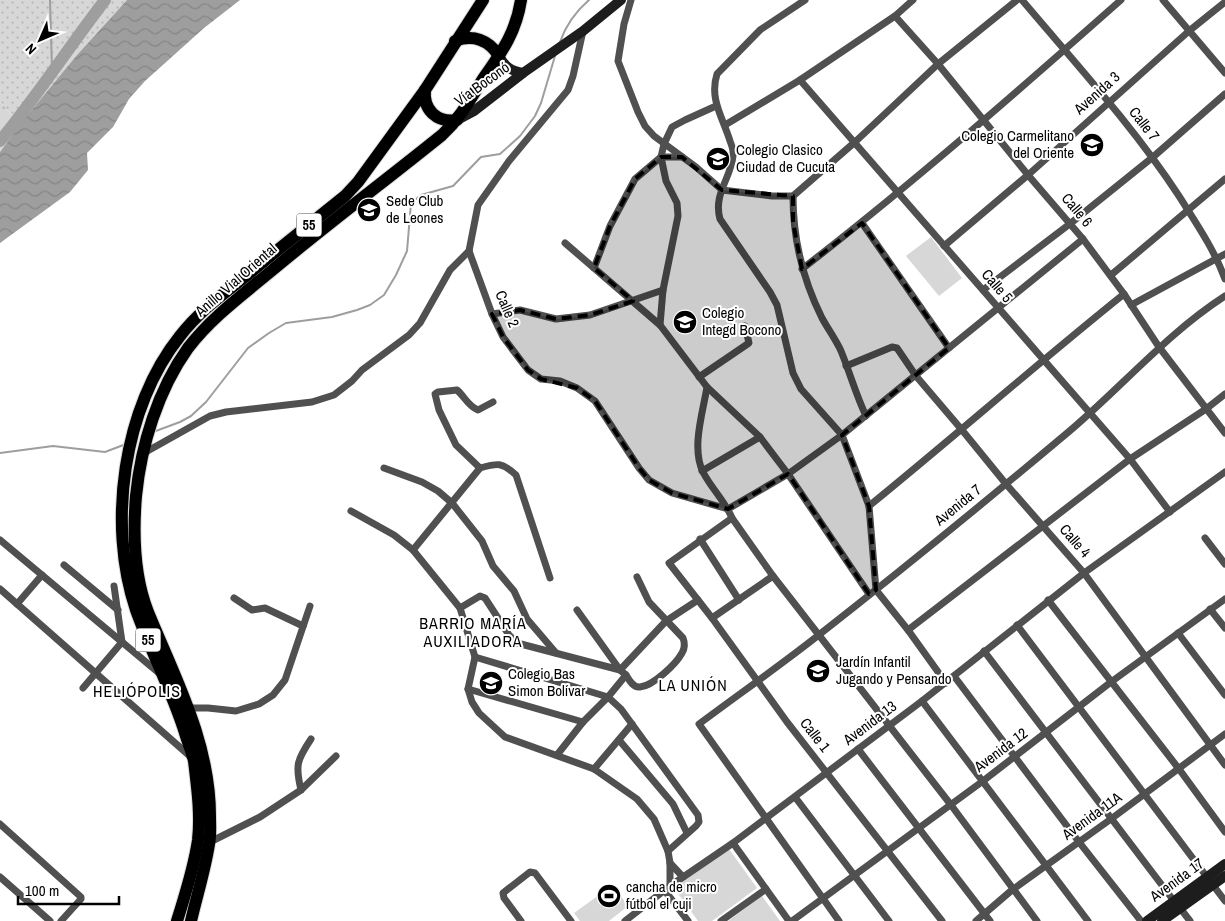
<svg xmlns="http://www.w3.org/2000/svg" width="1225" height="921" viewBox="0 0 1225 921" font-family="'Archivo Narrow',sans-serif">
	<defs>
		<pattern id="grass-dots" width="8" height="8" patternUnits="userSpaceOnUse" patternTransform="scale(1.25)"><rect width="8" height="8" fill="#d7d7d7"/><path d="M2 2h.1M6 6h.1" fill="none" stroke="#b7b7b7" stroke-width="1.8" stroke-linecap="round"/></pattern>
		<pattern id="forest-firs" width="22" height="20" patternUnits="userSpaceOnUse" patternTransform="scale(1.25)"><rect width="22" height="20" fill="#d7d7d7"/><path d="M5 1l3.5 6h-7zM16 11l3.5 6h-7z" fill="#b7b7b7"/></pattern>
		<pattern id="water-waves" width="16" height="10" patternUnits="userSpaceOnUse" patternTransform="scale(1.25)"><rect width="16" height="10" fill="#9e9e9e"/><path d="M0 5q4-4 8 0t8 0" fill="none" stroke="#868686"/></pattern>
	</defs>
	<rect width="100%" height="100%" fill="#fff"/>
	<polygon fill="url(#grass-dots)" points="0,0 127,0 77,55 20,124 0,102"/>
	<polygon fill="url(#forest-firs)" points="0,102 20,124 0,152"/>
	<g fill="#d7d7d7">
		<polygon points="931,237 962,278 939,296 906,256"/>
		<polygon points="729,849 757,888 712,921 698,921 674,888"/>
		<polygon points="613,885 628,906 609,921 580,921 574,913"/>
		<polygon points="762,896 780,921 728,921"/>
	</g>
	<polygon fill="url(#water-waves)" points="127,0 240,0 204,28 145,81 129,99 113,127 87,153 88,170 70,192 0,243 0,152 20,124 77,55"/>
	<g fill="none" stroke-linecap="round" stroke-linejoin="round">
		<g stroke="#9e9e9e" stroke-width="2">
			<polyline points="50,0 52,70"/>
			<path d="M560,42C566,25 575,12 589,0"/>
			<polyline points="153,432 180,422 191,416 206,402 248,348 269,333 286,323 332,317 357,310 370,305 384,295 396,275 407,251 411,203 421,195 453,186 481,157 500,154 520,136 535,116 541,103 555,56"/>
			<polyline points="0,453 53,446 105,452 126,444"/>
		</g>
		<path stroke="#9e9e9e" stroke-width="12" d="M0,141C37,96 69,47 105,0"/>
		<g stroke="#dbdbdb" stroke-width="14">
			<g id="highway">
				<path d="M455,41C473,34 489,40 499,56"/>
				<path d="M425,90C423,110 437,123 457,120"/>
				<path d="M177,921C185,895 194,868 198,840C201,815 197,786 194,761C192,752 188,743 185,733C172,691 151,652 136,610C107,524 123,407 180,336C200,310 226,292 251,272C282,246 314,221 345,196L358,182L425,90L483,0"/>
				<path d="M191,921C197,895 205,870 209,844C211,835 210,825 210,816C210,742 175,678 148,612C134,577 133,533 136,496C141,445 158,390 188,348C211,318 241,296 270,272C326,225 385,181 442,135C461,117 469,101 483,79C501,53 516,33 521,0"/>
			</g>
		</g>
		<g stroke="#505050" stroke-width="7">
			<polyline points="631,0 624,24 618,61 638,112 645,126 654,136 696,167 722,190 772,196 793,196 855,142 938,64 1017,0"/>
			<path d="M805,0L760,30L717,74C709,99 723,118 730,141C732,146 734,151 733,156C731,178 713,194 720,219L770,292L777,305L793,373L801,389L842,435L869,506L876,590L908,630L946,683"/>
			<path d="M1022,0C1076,64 1133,126 1179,196C1196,223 1214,249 1225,279"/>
			<polyline points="1163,0 1225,73"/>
			<polyline points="895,16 938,64 1028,175 1083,239 1124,294 1159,347 1225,433"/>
			<polyline points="583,31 573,76 568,90 509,161 478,205 469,251 492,314 503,337 528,370 541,379 560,381 577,388 595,401 639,468 649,480 672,493 728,509 788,474 842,435 1083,239"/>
			<polyline points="800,80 1130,459 1170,512"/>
			<polyline points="725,125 800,80 895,16 913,0"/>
			<path d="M682,157H661L666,181L677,203L678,216L663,290L660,325L707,387C703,412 691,448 703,472C711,488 725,501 732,518L773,576L951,805L1037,921"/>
			<path d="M793,196C793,238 803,280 822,318C828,329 836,340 841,351C850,373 856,395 866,416"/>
			<polyline points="862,223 949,348"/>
			<polyline points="565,243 660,325"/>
			<polyline points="944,246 1028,175 1189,31 1225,2"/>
			<polyline points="594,268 610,226 635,179 661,157 664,144 672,127 685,120 716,106"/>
			<path d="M802,269C912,184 1017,92 1121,0"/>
			<polyline points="1111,275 1225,179"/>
			<polyline points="983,290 1071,223 1153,157 1225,94"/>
			<polyline points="1131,305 1225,254"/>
			<polyline points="492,314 520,310 556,319 590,315 663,290"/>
			<polyline points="846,366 892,347 897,348 916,376 962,430 1006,484 1084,573 1225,765"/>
			<polyline points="699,377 749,343 745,326"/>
			<polyline points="707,387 760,437 788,474 869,594"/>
			<polyline points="144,453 210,416 226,412 312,402 334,395 352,381 362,370 409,335 420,323 450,270 469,251"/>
			<polyline points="384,468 422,482 438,491 452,503 482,541 493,566 514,591 527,619 556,653"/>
			<path d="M480,468L456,445L439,410L435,394L438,392L457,390C465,397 468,406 478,410L493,402"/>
			<polyline points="702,471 760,437"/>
			<path d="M869,506C955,436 1038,363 1124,294"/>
			<polyline points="351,511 394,535 413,550 460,608 475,657 468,689 472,702 479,713 505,737 594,769 637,799 654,819 668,851 670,863 670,886"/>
			<polyline points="732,518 669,563 712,618 787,722 942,921"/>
			<polyline points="1205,538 1225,564"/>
			<polyline points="700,539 739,600"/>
			<polyline points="0,540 159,673"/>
			<path d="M413,550L480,468C498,463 502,462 516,475L550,578"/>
			<polyline points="64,565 118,610"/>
			<polyline points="0,589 191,757"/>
			<polyline points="234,598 252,610 265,608 303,626"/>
			<polyline points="1048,600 1179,769 1225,832"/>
			<polyline points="17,604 42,575"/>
			<polyline points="460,608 480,596 485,598 509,635 517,643 620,670 577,610"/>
			<polyline points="1210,609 1225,628"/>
			<polyline points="712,618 773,576"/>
			<polyline points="1017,625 1225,901"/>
			<polyline points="908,630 1130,459 1206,409 1225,394"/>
			<polyline points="1178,633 1225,695"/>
			<polyline points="984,651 1174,901"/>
			<polyline points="475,657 608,697 621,709 698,815 699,822 696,826 668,851"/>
			<path d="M626,675C629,680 633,688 640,687C653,686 676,664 682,653C685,648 685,643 683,638L649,602L637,577"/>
			<polyline points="954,676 1079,842 1141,921"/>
			<polyline points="83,688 122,642 114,586"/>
			<polyline points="468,689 583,722"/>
			<polyline points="922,701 1088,921"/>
			<polyline points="188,708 208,708 236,711 259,704 273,695 285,680 310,606"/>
			<polyline points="619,740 673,804 687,833"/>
			<polyline points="858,749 990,921"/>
			<polyline points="557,755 583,722 608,697 626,675 620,670 666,621 698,600"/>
			<polyline points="594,769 632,724"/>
			<path d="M301,790C295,765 297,760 311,739"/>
			<polyline points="795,797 889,921"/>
			<polyline points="0,824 81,897 81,899 61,921"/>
			<polyline points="210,842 260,817 301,790 336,756"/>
			<polyline points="733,843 789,921"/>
			<polyline points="670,863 683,877"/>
			<polyline points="0,877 50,921"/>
			<polyline points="665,891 688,921"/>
			<polyline points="1180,908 1190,921"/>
			<polyline points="521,921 504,898 503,893 530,872 535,873 571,921"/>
			<polyline points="625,921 670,886 733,843 922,701 1084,573 1225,472"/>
			<polyline points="721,921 766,889"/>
			<polyline points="792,921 983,781 1111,682 1225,599"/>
			<path d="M839,921L699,724C739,694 781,665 820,634C903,569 985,502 1066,434C1120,389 1166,334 1225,296"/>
			<polyline points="976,921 1012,890 1111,819 1225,734"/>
		</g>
		<g stroke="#1d1d1d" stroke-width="10">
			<path d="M499,56C505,67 511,71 523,73"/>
			<polyline points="457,120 474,111 523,73 583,31 621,0"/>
			<polyline points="1147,921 1225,864"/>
			<polyline points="1162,921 1225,876"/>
		</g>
		<use href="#highway" stroke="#000" stroke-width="12"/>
	</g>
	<path fill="#000" fill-opacity="0.2" stroke="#000" stroke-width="4" stroke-dasharray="10 6" stroke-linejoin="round" d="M661,157H682L722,190L793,196V222L802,269L862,223L949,348L842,435L869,506L876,590L869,594L788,474L728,509L672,493L649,480L639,468L595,401L577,388L541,379L528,370L503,337L492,314L520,310L556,319L590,315L633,301L594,268L610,226L635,179Z"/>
	<defs>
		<g id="school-disc" transform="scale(1.25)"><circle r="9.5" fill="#000" stroke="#fff"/><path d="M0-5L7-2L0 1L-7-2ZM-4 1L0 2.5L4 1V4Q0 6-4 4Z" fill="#fff"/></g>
		<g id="stadium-disc" transform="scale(1.25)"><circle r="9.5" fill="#000" stroke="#fff"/><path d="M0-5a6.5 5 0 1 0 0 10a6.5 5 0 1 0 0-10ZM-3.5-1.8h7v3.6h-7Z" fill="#fff"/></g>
	</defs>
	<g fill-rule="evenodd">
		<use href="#school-disc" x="1092" y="145"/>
		<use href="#school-disc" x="718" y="159"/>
		<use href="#school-disc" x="369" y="210"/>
		<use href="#school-disc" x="685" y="322"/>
		<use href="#school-disc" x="818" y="671"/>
		<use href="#school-disc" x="491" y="683"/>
		<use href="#stadium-disc" x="609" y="896"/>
	</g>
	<g text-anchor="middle" stroke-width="4" stroke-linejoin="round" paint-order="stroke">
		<g fill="#fff" stroke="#4c4c4c" stroke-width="1">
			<rect x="296.5" y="213.5" width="25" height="23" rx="4"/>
			<rect x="135.5" y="628.5" width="25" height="23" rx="4"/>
		</g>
		<g font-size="14" font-weight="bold" fill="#000">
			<text x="309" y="230">55</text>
			<text x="148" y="645">55</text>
		</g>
		<g font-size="15" fill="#000" stroke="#fff">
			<text transform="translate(482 84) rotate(-36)" y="5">Vía Boconó</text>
			<text transform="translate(1097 93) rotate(-42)" y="5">Avenida 3</text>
			<text transform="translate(1144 124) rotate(52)" y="5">Calle 7</text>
			<text transform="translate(1077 210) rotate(50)" y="5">Calle 6</text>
			<text transform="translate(236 280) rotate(-41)" y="5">Anillo Vial Oriental</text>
			<text transform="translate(997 286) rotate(49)" y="5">Calle 5</text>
			<text transform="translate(507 309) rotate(67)" y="5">Calle 2</text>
			<text transform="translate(958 505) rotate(-39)" y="5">Avenida 7</text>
			<text transform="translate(1075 541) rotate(49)" y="5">Calle 4</text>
			<text transform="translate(870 723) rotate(-37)" y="5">Avenida 13</text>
			<text transform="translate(815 735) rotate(52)" y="5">Calle 1</text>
			<text transform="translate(1001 750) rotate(-37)" y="5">Avenida 12</text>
			<text transform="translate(1092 816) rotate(-36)" y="5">Avenida 11A</text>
			<text transform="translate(1177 880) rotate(-36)" y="5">Avenida 17</text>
		</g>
		<g font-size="15" fill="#000" stroke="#fff" text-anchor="start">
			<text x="1074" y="141" text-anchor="end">Colegio Carmelitano<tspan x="1074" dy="17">del Oriente</tspan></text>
			<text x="736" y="155">Colegio Clasico<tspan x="736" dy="17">Ciudad de Cucuta</tspan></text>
			<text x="386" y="206">Sede Club<tspan x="386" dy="17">de Leones</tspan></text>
			<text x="702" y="318">Colegio<tspan x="702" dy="17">Integd Bocono</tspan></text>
			<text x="836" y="667">Jardín Infantil<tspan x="836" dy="17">Jugando y Pensando</tspan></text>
			<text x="508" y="679">Colegio Bas<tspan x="508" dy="17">Simon Bolívar</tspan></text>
			<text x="626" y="892">cancha de micro<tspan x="626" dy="17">fútbol el cuji</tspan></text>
		</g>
		<g font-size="16" letter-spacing="1" fill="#000" stroke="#fff">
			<text x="473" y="629">BARRIO MARÍA<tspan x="473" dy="18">AUXILIADORA</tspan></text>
			<text x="693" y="691">LA UNIÓN</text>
			<text x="137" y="697">HELIÓPOLIS</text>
		</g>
	</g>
	<g transform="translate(40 40) rotate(225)" stroke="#ffffff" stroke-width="4" paint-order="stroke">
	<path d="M0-4L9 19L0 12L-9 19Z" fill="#000000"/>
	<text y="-8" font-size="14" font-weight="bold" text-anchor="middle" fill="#000000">N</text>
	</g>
	<path d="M18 896v8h101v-8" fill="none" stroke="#000000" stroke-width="2.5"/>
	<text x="25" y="896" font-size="15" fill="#000000" stroke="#ffffff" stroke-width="4" paint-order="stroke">100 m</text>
</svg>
